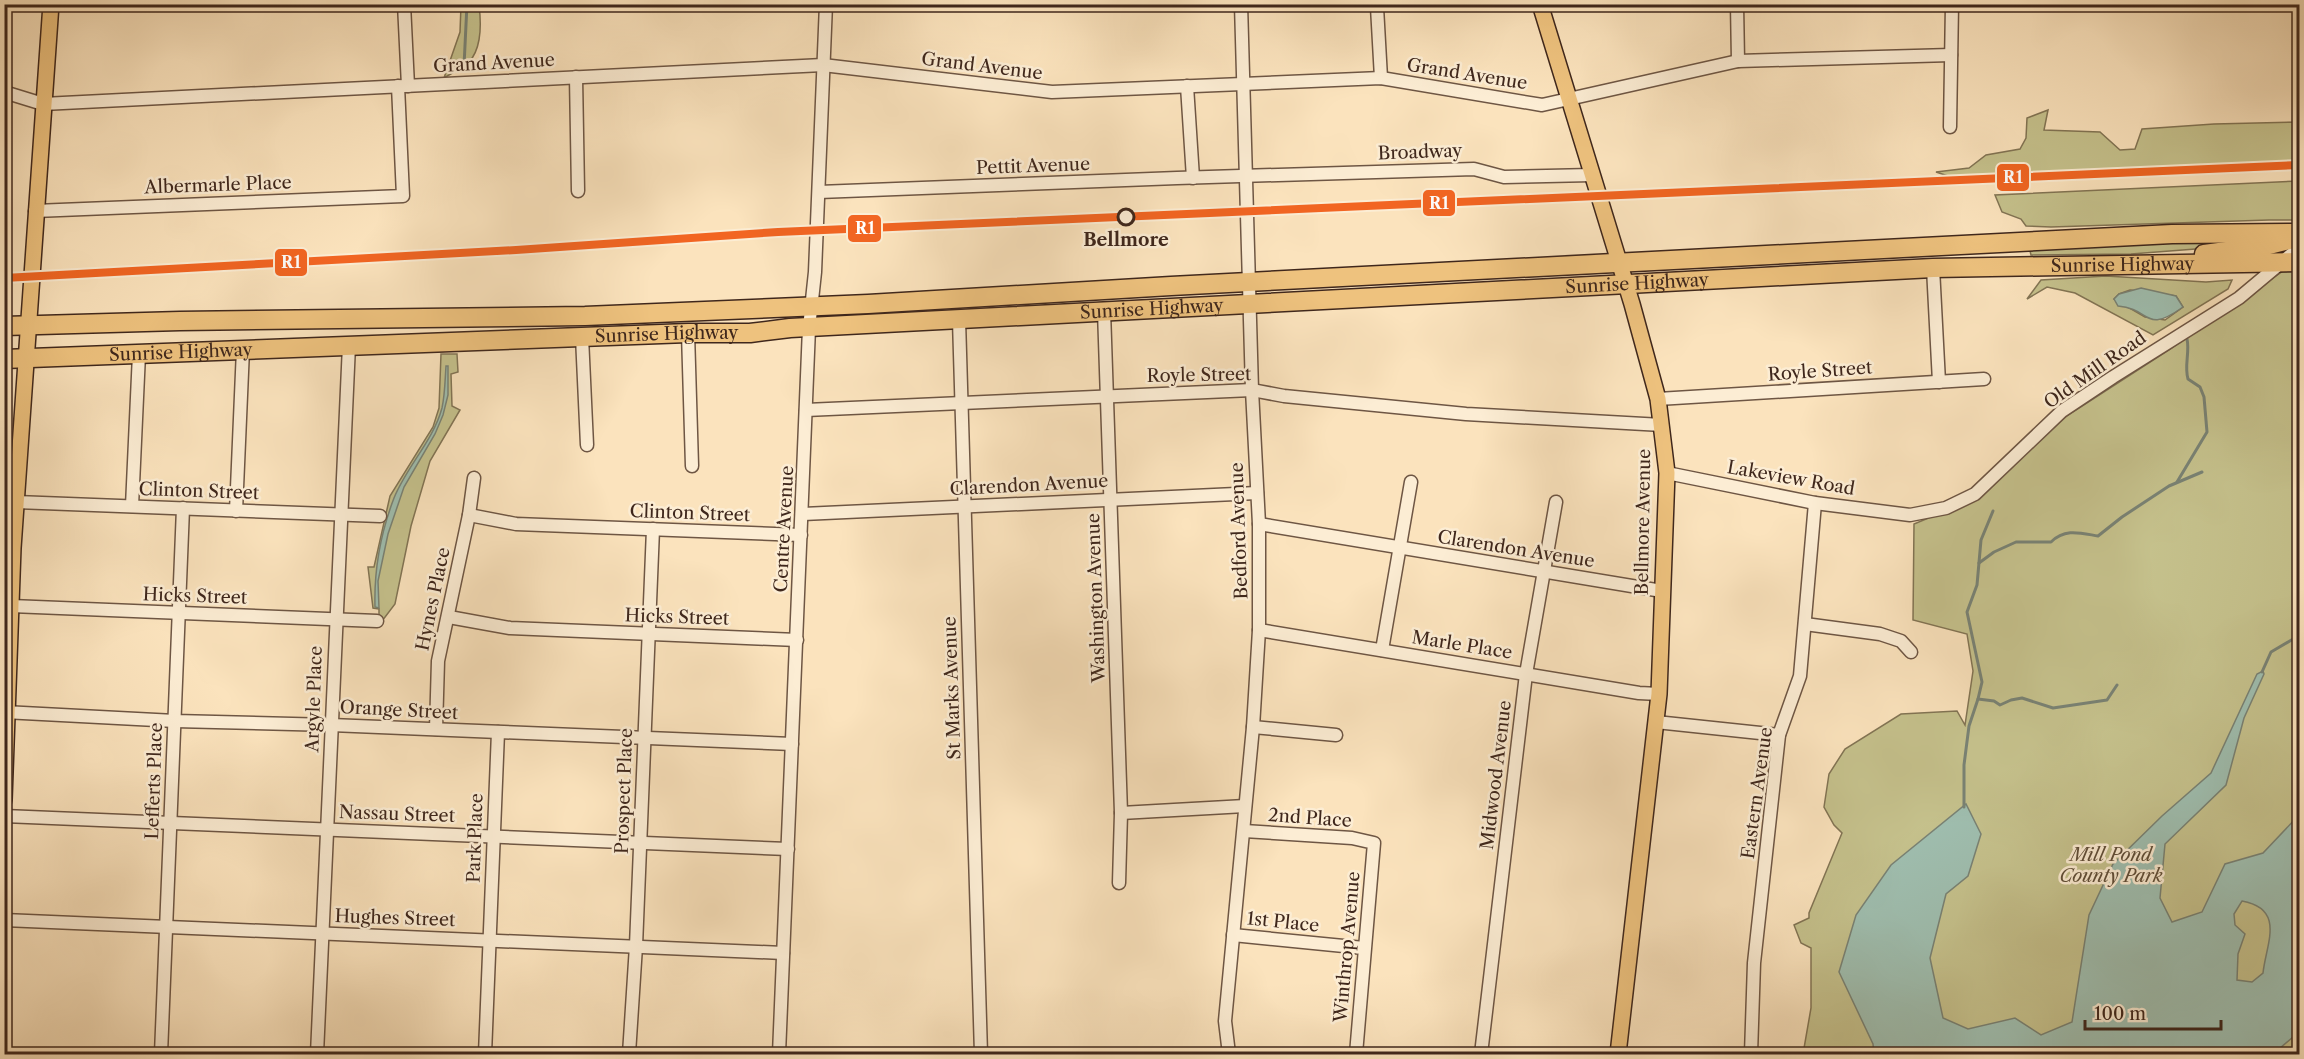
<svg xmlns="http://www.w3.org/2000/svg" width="2304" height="1059" viewBox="0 0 2304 1059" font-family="'Libre Caslon Text',serif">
	<rect width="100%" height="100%" fill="#fbe3bd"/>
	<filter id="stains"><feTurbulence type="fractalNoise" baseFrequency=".00333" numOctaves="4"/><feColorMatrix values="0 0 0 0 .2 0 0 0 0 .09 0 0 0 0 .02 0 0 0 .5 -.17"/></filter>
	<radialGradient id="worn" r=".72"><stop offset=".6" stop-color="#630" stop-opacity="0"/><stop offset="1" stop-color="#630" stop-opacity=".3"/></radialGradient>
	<g fill="#c5c18c" stroke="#827454" stroke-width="1.5" fill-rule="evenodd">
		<path d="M461,5H479C481,21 482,48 469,62C462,68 452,73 444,78L460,32Z"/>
		<polygon points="2048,110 2044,130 2100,132 2120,150 2135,149 2142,129 2214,124 2299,122 2299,162 1948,176 1936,172 1969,168 1986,155 2020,149 2026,138 2027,118"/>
		<polygon points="2299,181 2298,225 2295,220 2269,220 2051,227 2026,226 2021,219 2002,212 1995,195"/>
		<polygon points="2170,241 2260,244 2131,254 2031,255 2030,251 2045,248"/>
		<polygon points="2286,269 2299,269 2299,1054 1803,1054 1811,1008 1811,948 1801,943 1794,925 1809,918 1809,913 1842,833 1834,825 1824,807 1829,774 1845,749 1901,714 1957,711 1965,725 1973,671 1967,634 1913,620 1914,524 1979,497 2065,417 2169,350"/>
		<path d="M2106,276L2206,282L2232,280L2228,289L2153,335L2075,293L2047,287L2027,299L2041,280ZM2130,290L2176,296L2183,307L2165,320L2145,317L2114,299L2119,294Z"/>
		<polygon points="441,354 457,354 458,372 451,374 452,406 460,410 430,461 411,526 395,604 379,625 379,609 373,608 368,567 374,567 390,496 433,427 439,408"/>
	</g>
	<g fill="#9fbeaf" stroke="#798274" stroke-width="1.5" fill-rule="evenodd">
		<path d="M2141,288L2176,296L2183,307C2144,335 2152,309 2118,306L2114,299L2119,294Z"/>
		<path d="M446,366H448V395L443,415L435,434L404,487L388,534L378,581L379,608L375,607C374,571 381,532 394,498C407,466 433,441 442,408C445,394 445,380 446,366Z"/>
		<path d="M2263,671L2264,674L2244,718L2226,785L2165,844L2160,898L2172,922L2202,912L2225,864L2263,853L2299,815V1032L2273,1054H1874L1873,1044L1839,972L1856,915L1891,865L1966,804L1981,834L1968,876L1946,894L1930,958L1943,1018L1968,1029L2015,1018L2041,1035L2072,1022L2089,915L2113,864L2162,816L2211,773L2257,674ZM2242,901C2286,909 2266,944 2263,973L2252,982L2237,980L2238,954L2245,934L2235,925L2234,914Z"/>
	</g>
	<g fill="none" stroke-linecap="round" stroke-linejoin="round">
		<g stroke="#798274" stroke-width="3">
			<polyline points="464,66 467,4"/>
			<path d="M2177,482L2207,432L2204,397L2200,387L2188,379C2184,366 2190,352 2187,339"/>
			<path d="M1979,563L1994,552L2016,542H2051C2065,528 2080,533 2098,536L2122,517L2169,486L2202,472"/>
			<polyline points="2262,672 2271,652 2300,635"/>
			<polyline points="1978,699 1982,682 1967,612 1977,585 1981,540 1993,511"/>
			<polyline points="1964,807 1964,765 1969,726 1978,699 1994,701 2000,705 2011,700 2022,698 2053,708 2107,700 2117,685"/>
		</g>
		<g stroke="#6e5644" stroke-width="15">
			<g id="minor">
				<polyline points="404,4 408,86"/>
				<polyline points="1737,4 1738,61"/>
				<polyline points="1377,7 1381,78"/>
				<polyline points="576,77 578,191"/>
				<polyline points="1187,86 1193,178"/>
				<polyline points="4,92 43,104 823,65 1052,92 1381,78 1542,105 1738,61 1951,55"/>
				<polyline points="1950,127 1952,4"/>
				<polyline points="819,192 1177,178 1474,169 1504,177 1592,175"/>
				<polyline points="35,211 403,196 398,86"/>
				<polyline points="1933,268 1939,382"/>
				<polyline points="1104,311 1121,813 1119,883"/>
				<polyline points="959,320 981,1054"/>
				<polyline points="688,333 692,466"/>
				<polyline points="582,337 587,445"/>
				<polyline points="1658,399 1984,379"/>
				<polyline points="806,410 1252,390 1284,396 1466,414 1662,425"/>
				<polyline points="1667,473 1815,503 1910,515 1946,508 1975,494 2062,411 2113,377 2239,298 2300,247"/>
				<polyline points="16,502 380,516"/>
				<polyline points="132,506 139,354"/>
				<polyline points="236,511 243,349"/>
				<polyline points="803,514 1257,493"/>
				<polyline points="469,515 516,524 801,535"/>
				<polyline points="1259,524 1662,591"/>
				<polyline points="11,606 377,621"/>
				<polyline points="449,617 510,628 797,640"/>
				<polyline points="1805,624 1880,634 1901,641 1911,652"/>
				<polyline points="1259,630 1639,693 1659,694"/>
				<polyline points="1382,650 1411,482"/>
				<polyline points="4,712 175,721 331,725 792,744"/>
				<polyline points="1656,722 1779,735"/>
				<polyline points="1253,727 1336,735"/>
				<polyline points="436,729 438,661 469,515 474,478"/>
				<polyline points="1121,813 1245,806"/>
				<polyline points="4,816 788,849"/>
				<polyline points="1244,831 1352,838 1374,843 1356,1054"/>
				<polyline points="4,920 783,953"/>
				<polyline points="1233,935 1364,948"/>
				<polyline points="161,1054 183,508"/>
				<polyline points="317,1054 349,345"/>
				<polyline points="485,1054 498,732"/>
				<polyline points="629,1054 636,946 653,529"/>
				<polyline points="779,1054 809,328 815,272 826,4"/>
				<polyline points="1229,1054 1225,1021 1253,727 1259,630 1259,524 1252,390 1241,4"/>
				<polyline points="1481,1054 1526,674 1556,502"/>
				<polyline points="1751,1054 1754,963 1779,735 1800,676 1815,503"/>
			</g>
		</g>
		<g stroke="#3f271c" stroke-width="18">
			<g id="major">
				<polyline points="1540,4 1632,304 1658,399 1667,473 1659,694 1618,1054"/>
				<polyline points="4,800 13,548 51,4"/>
			</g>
		</g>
		<g stroke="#3f271c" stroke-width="21">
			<g id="highway">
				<polyline points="2204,254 2265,246 2289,240"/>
				<polyline points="4,326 180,321 585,316 868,304 1171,286 2172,234 2300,233"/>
				<path id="s1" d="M4,359L688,333H750L790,328L1933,268L2300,262"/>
			</g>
		</g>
		<use href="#minor" stroke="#fcedd4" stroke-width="12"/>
		<use href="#major" stroke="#eec27e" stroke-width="15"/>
		<use href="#highway" stroke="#eec27e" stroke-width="18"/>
		<g stroke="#fcedd4" stroke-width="12">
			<polyline id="rail-1" points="4,278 516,250 778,232 2300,165"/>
		</g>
		<use href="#rail-1" stroke="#f26522" stroke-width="8"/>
	</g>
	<circle fill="#fcedd4" stroke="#3f271c" stroke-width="3" cx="1126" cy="217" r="8"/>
	<g text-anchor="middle" stroke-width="5" stroke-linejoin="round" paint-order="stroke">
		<g font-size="18" fill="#3f271c" stroke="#fcedd4">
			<text transform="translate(494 63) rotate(-3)" y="6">Grand Avenue</text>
			<text transform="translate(982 66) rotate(7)" y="6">Grand Avenue</text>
			<text transform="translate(1467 74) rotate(9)" y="6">Grand Avenue</text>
			<text transform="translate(1420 152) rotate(-2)" y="6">Broadway</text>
			<text transform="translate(1033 166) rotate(-2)" y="6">Pettit Avenue</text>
			<text transform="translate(218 185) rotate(-2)" y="6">Albermarle Place</text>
			<text dy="6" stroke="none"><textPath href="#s1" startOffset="2121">Sunrise Highway</textPath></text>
			<text dy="6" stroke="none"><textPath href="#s1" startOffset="1635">Sunrise Highway</textPath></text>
			<text dy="6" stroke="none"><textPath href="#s1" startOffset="1149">Sunrise Highway</textPath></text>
			<text dy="6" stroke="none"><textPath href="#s1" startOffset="663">Sunrise Highway</textPath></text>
			<text dy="6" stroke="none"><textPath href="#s1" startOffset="177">Sunrise Highway</textPath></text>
			<text transform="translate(2095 370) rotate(-35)" y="6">Old Mill Road</text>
			<text transform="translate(1820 371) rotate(-4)" y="6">Royle Street</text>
			<text transform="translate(1199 375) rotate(-1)" y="6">Royle Street</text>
			<text transform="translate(1791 478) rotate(10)" y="6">Lakeview Road</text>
			<text transform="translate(1029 485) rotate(-3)" y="6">Clarendon Avenue</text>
			<text transform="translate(199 491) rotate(2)" y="6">Clinton Street</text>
			<text transform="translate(690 513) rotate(2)" y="6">Clinton Street</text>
			<text transform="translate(1643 522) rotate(-89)" y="6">Bellmore Avenue</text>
			<text transform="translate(784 529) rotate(-87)" y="6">Centre Avenue</text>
			<text transform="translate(1239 531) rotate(-92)" y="6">Bedford Avenue</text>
			<text transform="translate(1516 549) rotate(9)" y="6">Clarendon Avenue</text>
			<text transform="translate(195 596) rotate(2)" y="6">Hicks Street</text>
			<text transform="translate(1096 598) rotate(-92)" y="6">Washington Avenue</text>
			<text transform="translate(433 599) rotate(-78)" y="6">Hynes Place</text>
			<text transform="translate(677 617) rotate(2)" y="6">Hicks Street</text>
			<text transform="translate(1462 645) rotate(9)" y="6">Marle Place</text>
			<text transform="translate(952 688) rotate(-92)" y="6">St Marks Avenue</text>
			<text transform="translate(314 699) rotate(-88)" y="6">Argyle Place</text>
			<text transform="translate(399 710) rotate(3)" y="6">Orange Street</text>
			<text transform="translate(1496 775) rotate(-83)" y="6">Midwood Avenue</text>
			<text transform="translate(154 781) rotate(-88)" y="6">Lefferts Place</text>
			<text transform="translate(624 791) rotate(-88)" y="6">Prospect Place</text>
			<text transform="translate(1757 793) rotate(-82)" y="6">Eastern Avenue</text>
			<text transform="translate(397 814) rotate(2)" y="6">Nassau Street</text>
			<text transform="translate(1310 818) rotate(4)" y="6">2nd Place</text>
			<text transform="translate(475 838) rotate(-88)" y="6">Park Place</text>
			<text transform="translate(395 918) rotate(2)" y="6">Hughes Street</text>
			<text transform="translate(1283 922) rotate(6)" y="6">1st Place</text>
			<text transform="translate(1347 947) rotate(-85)" y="6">Winthrop Avenue</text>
		</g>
		<g font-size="18" font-weight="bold" fill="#3f271c" stroke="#fcedd4">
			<text x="1126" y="246">Bellmore</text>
		</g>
		<g font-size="18" font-style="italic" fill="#604e38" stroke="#fcedd4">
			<text x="2111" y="861">Mill Pond<tspan x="2111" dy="21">County Park</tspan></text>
		</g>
	</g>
	<g stroke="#fcedd4" stroke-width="2">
		<rect x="1996" y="163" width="34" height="29" rx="6" fill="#f26522"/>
		<rect x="1422" y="189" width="34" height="28" rx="6" fill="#f26522"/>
		<rect x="847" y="214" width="35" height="29" rx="6" fill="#f26522"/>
		<rect x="274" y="248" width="34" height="29" rx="6" fill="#f26522"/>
	</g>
	<g font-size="16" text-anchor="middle" font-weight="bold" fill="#fff">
		<text x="2013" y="183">R1</text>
		<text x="1439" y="209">R1</text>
		<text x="865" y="234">R1</text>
		<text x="291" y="268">R1</text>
	</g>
	<rect width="2304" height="1059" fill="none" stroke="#fbe3bd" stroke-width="24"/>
	<rect x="6" y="6" width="2292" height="1047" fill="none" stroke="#3f271c" stroke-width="3"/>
	<rect x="12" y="12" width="2280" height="1035" fill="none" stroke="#3f271c" stroke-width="1.5"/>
	<path d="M2085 1020v9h136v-9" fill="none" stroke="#3f271c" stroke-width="3"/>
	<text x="2094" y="1020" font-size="18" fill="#3f271c" stroke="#fcedd4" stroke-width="4.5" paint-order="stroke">100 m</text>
	<rect width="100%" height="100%" filter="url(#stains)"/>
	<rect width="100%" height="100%" fill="url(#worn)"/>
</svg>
